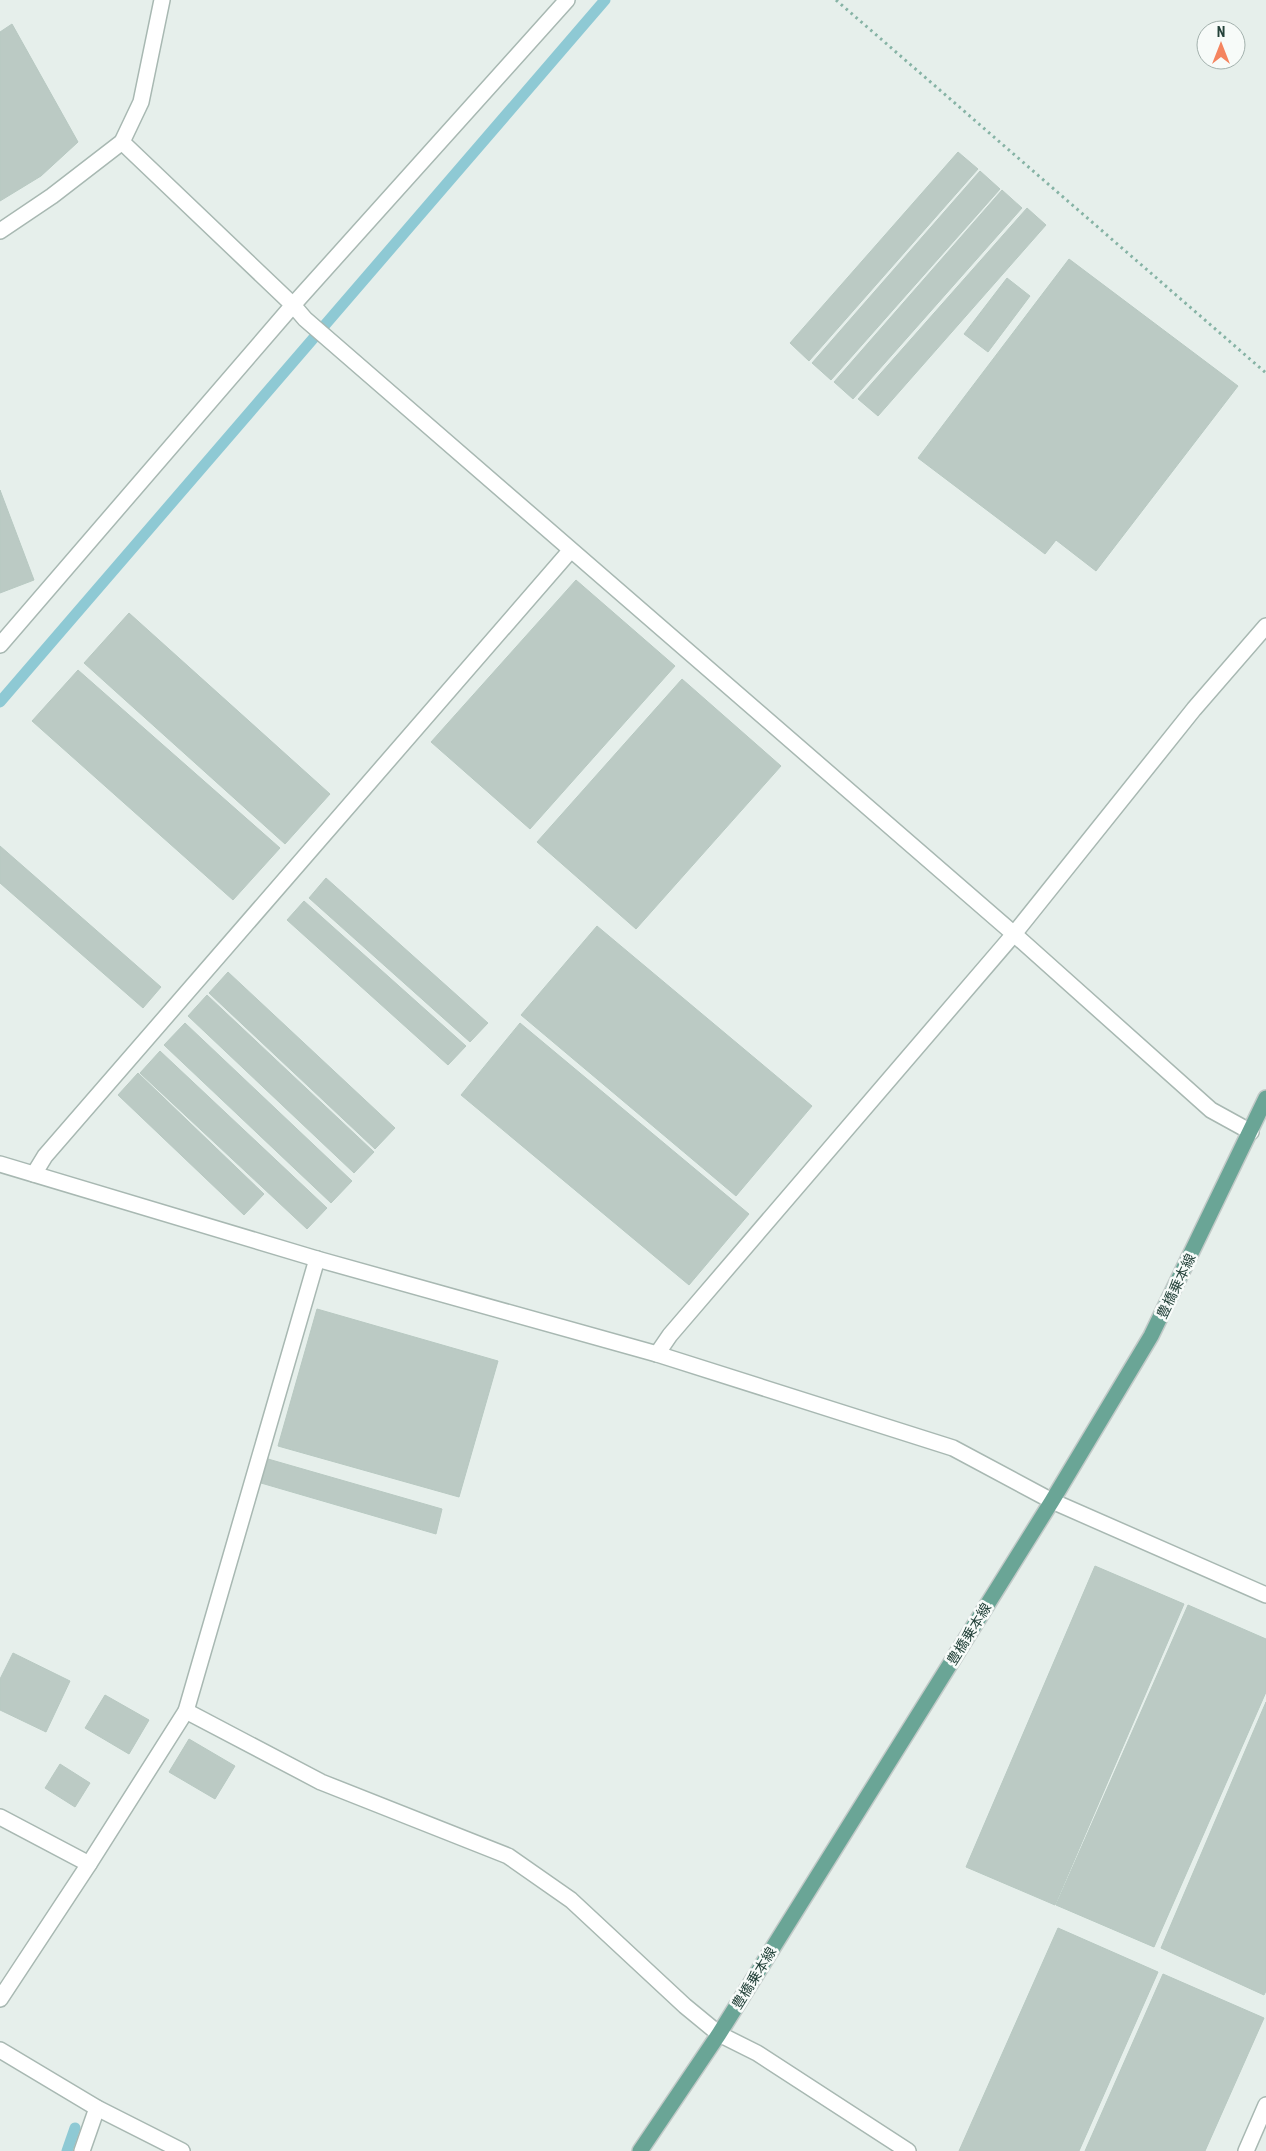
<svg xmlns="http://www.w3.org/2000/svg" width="1266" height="2151" viewBox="0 0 1266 2151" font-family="'Roboto Condensed','Noto Sans JP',sans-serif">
	<rect width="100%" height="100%" fill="#e6efeb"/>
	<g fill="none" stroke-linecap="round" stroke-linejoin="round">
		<g stroke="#8ec9d4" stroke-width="11">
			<polyline points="0,702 605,0"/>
			<polyline points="67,2151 75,2128"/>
		</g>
	</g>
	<g fill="#bbcac4" stroke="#b8c9c2">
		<polygon points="12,24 78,142 41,176 0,201 0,32"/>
		<polygon points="958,152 978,169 809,361 790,343"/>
		<polygon points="980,171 1000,189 831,380 812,363"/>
		<polygon points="1002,190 1022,208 853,399 834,382"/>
		<polygon points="1027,208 1046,225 878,416 858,399"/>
		<polygon points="1069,259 1238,386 1096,571 1056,540 1045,554 918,458"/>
		<polygon points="1007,278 1030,296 988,352 964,334"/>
		<polygon points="0,490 34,580 0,593"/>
		<polygon points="576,580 675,666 530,829 431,742"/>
		<polygon points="129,613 330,794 285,844 84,663"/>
		<polygon points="78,670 280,848 233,900 32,721"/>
		<polygon points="682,679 781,766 636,929 537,842"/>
		<polygon points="0,846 161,987 143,1008 0,883"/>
		<polygon points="326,878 488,1023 470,1042 309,898"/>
		<polygon points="304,901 466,1046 448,1065 287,920"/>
		<polygon points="597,926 812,1106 736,1196 521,1015"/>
		<polygon points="228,972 395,1128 375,1149 209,993"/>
		<polygon points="207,995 374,1152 354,1173 188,1016"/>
		<polygon points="185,1023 352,1181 331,1203 164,1045"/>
		<polygon points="520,1023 749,1214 689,1285 461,1095"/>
		<polygon points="160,1051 327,1208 307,1229 140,1073"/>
		<polygon points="138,1073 264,1194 244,1215 118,1095"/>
		<polygon points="317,1309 498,1361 459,1497 278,1446"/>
		<polygon points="268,1459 442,1509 436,1534 261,1483"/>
		<polygon points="1095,1566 1184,1604 1055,1905 966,1867"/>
		<polygon points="1188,1605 1266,1639 1266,1692 1154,1947 1056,1905"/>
		<polygon points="13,1653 70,1681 46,1732 0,1710 0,1679"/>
		<polygon points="105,1695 149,1720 129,1754 85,1728"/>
		<polygon points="1266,1702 1266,1991 1264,1995 1161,1948"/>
		<polygon points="189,1739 235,1766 215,1799 169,1772"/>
		<polygon points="60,1764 90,1783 75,1807 45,1788"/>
		<polygon points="1058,1928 1158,1972 1079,2151 959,2151"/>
		<polygon points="1163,1974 1264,2018 1205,2151 1085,2151"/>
	</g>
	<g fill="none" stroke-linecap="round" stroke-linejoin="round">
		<g stroke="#a8b8b2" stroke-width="18">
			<g id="minor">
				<polyline points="122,142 293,305 305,319 1014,934 1211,1110 1251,1132"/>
				<polyline points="0,231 52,196 122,142 141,102 162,0"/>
				<polyline points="0,645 293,305 567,0"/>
				<polyline points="0,1164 317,1259 657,1354 953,1448 1052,1501 1266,1595"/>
				<polyline points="34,1174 45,1156 570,551"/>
				<polyline points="657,1354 670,1335 1014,934 1194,709 1266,626"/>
				<polyline points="186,1711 321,1782 508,1856 571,1900 685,2006 719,2034 757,2053 908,2151"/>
				<polyline points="0,1817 89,1864"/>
				<polyline points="0,1999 89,1864 186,1711 317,1259"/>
				<polyline points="0,2050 97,2108 182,2151"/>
				<polyline points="82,2151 97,2108"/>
				<polyline points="1246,2151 1266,2105"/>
			</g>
		</g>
		<g stroke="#c2cac8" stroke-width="18">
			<polyline id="major" points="640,2151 719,2034 1052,1501 1151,1336 1266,1098"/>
		</g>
		<polyline stroke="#86b3a5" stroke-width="3" stroke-dasharray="2.5 4" stroke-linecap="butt" points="836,0 1266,373"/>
		<use href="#minor" stroke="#fff" stroke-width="15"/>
		<use href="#major" stroke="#6aa596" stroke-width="15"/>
	</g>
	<g text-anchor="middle" stroke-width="5" stroke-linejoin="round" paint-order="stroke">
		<g font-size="14" fill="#24423a" stroke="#f7fbf9">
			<text transform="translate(1176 1286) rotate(-64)" y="5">豊橋乗本線</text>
			<text transform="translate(969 1634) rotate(-58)" y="5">豊橋乗本線</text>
			<text transform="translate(754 1978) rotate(-58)" y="5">豊橋乗本線</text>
		</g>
	</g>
	<g transform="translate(1221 45)"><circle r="24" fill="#f7fbf9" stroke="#a3b1ad"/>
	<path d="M0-4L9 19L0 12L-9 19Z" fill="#f4845f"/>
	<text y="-8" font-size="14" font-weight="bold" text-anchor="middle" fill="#24423a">N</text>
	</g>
</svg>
